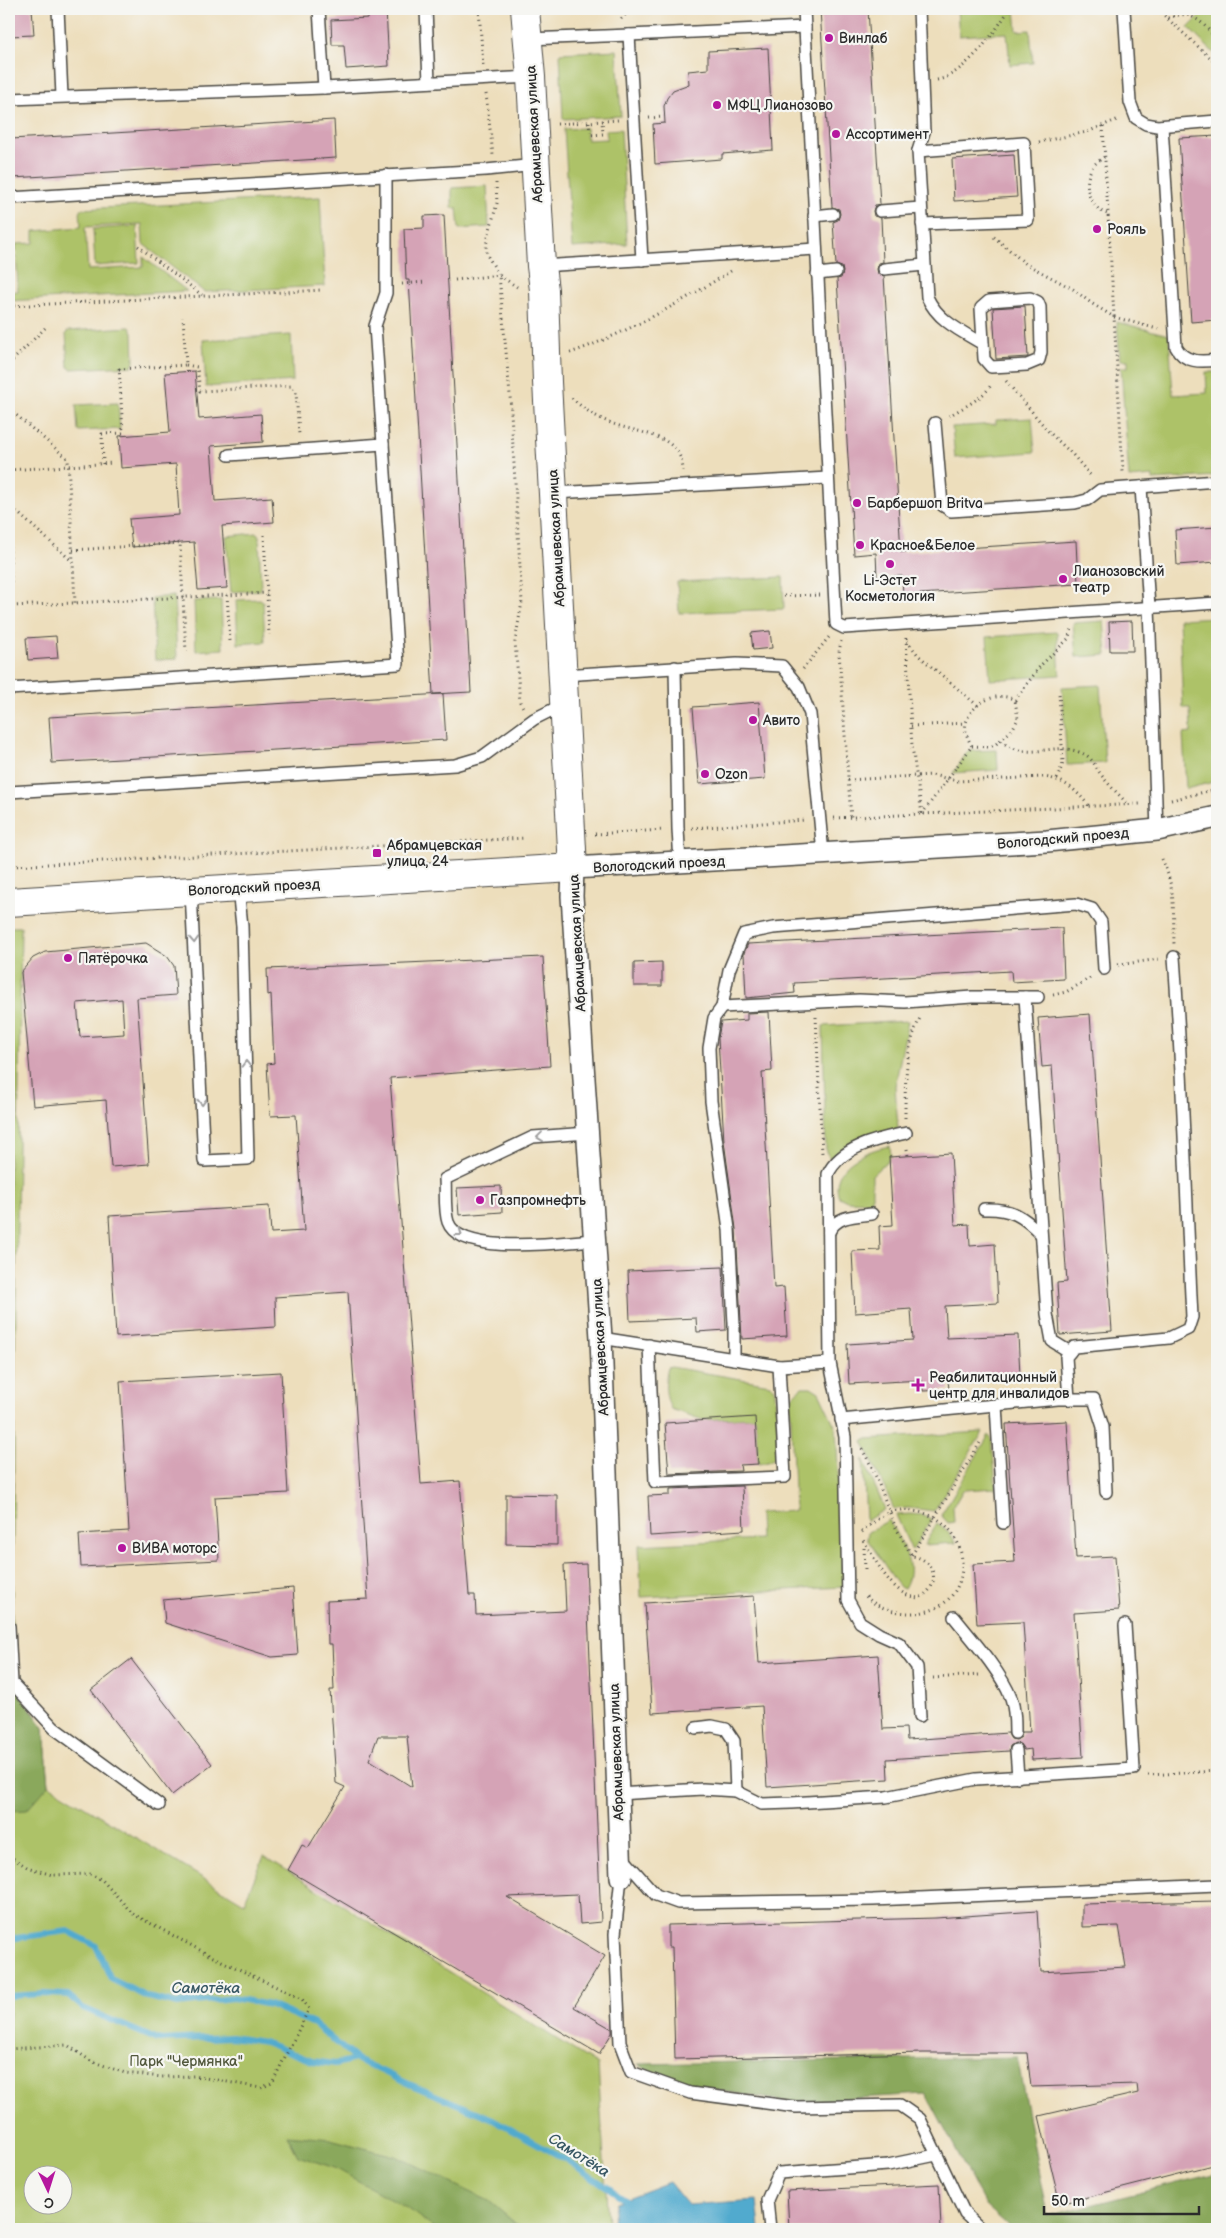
<svg xmlns="http://www.w3.org/2000/svg" width="1226" height="2238" viewBox="0 0 1226 2238" font-family="'Balsamiq Sans',sans-serif">
	<rect width="100%" height="100%" fill="#f6f6f2"/>
	<filter id="ink" filterUnits="userSpaceOnUse"><feTurbulence type="fractalNoise" baseFrequency=".02" numOctaves="2"/><feDisplacementMap in="SourceGraphic" scale="10" xChannelSelector="R" yChannelSelector="G"/><feConvolveMatrix kernelMatrix="1 2 1 2 8 2 1 2 1" color-interpolation-filters="sRGB"/></filter>
	<filter id="wash" filterUnits="userSpaceOnUse"><feTurbulence type="fractalNoise" baseFrequency=".0096" numOctaves="4" result="noise"/><feDisplacementMap in="SourceGraphic" scale="20" xChannelSelector="R" yChannelSelector="G"/><feGaussianBlur stdDeviation="1.12" result="paint"/><feColorMatrix in="noise" values="0 0 0 0 0 0 0 0 0 0 0 0 0 0 0 0 0 1.4 0 .05"/><feComposite in="paint" operator="in"/></filter>
	<g filter="url(#wash)">
		<rect width="100%" height="100%" fill="#eddebc"/>
		<g fill="#adc267" stroke="#6c7649" fill-rule="evenodd">
			<polygon points="957,9 1015,9 1017,31 1030,30 1033,63 1010,65 1007,33 959,36"/>
			<polygon points="1207,9 1217,9 1217,56 1188,28"/>
			<polygon points="617,50 621,116 563,119 560,53"/>
			<polygon points="586,128 587,140 607,139 606,130 621,129 627,244 572,248 564,129"/>
			<polygon points="487,186 489,227 459,229 457,208 452,208 452,188"/>
			<polygon points="320,197 325,286 204,292 143,244 142,224 85,227 88,270 143,267 143,257 187,291 9,301 9,292 18,291 16,244 34,243 34,231 81,227 80,209"/>
			<polygon points="137,226 139,263 95,266 93,229"/>
			<polygon points="1117,322 1169,335 1173,395 1207,393 1206,372 1217,372 1217,476 1153,480 1153,476 1129,478 1121,367 1128,367 1128,360 1120,360"/>
			<polygon points="130,327 133,332 134,362 132,366 71,369 68,367 66,333 68,331"/>
			<polygon points="291,335 293,381 206,387 203,340"/>
			<polygon points="118,403 120,429 78,431 76,405"/>
			<polygon points="1032,418 1035,452 955,458 952,427 996,424 996,420"/>
			<polygon points="257,533 259,536 261,590 231,592 226,536"/>
			<polygon points="783,577 784,609 679,613 677,582"/>
			<polygon points="174,596 177,659 155,660 152,598"/>
			<polygon points="260,599 263,601 265,642 238,644 236,600"/>
			<polygon points="221,600 223,649 196,651 194,601"/>
			<polygon points="1217,617 1217,781 1186,789 1183,734 1191,733 1190,708 1183,708 1179,619"/>
			<polygon points="1104,621 1107,655 1076,657 1073,623"/>
			<polygon points="1057,632 1060,675 990,680 987,637"/>
			<polygon points="1100,685 1105,763 1067,765 1062,687"/>
			<polygon points="997,750 998,770 953,773 968,751"/>
			<path d="M9,927H21L11,1682L44,1728L49,1785L244,1903L264,1856L598,2065L608,2224L617,2229H9ZM32,2176H62V2206H32Z"/>
			<polygon points="908,1021 895,1086 898,1129 845,1147 830,1158 826,1152 823,1026"/>
			<path d="M890,1146L891,1157L872,1175V1202L847,1201L839,1197C828,1166 866,1150 890,1146Z"/>
			<path d="M671,1367L770,1384L775,1391L779,1451C775,1460 768,1463 758,1464L755,1417L703,1420L671,1409C665,1398 664,1380 668,1368Z"/>
			<polygon points="802,1387 811,1387 819,1392 836,1428 844,1587 641,1597 639,1545 760,1539 759,1513 795,1511 790,1398"/>
			<polygon points="983,1432 934,1511 909,1508 894,1509 863,1441 865,1439"/>
			<polygon points="989,1435 992,1440 996,1488 963,1490 953,1507 954,1522 948,1523 941,1515"/>
			<polygon points="863,1459 885,1509 866,1521"/>
			<polygon points="910,1514 923,1515 931,1519 912,1551 896,1515"/>
			<path d="M889,1520C899,1542 919,1564 904,1588H901L896,1582L867,1539L868,1532Z"/>
			<polygon points="937,1523 952,1536 955,1543 924,1545"/>
		</g>
		<g fill="#8aa85c" stroke="#5a6a44">
			<polygon points="12,1683 44,1728 49,1785 27,1810 9,1811 9,1684"/>
			<polygon points="1017,2057 1047,2216 1217,2173 1217,2229 1012,2229 985,2205 926,2094 790,2102 701,2088 658,2077 638,2064"/>
			<polygon points="287,2135 330,2139 398,2157 489,2201 522,2229 435,2229 410,2210 335,2168 298,2156"/>
		</g>
		<polygon fill="#51aace" stroke="#3e6a7c" points="669,2182 688,2205 757,2200 760,2229 617,2229 611,2224 617,2202"/>
		<g fill="none" stroke-linecap="round" stroke-linejoin="round">
			<g stroke="#51aace" stroke-width="6">
				<polyline points="9,1939 68,1931 96,1946 111,1979 147,1997 178,2004 233,1998 270,2005 314,2024 356,2059 409,2084 493,2119 568,2161 625,2199"/>
				<polyline points="9,1996 44,1994 68,1995 83,2008 158,2040 232,2037 264,2042 312,2061 335,2064 356,2059"/>
			</g>
		</g>
		<g id="blocks">
			<g fill="#d5a3b6" fill-rule="evenodd">
				<polygon points="9,9 32,9 34,35 9,36"/>
				<polygon points="367,9 386,9 389,66 346,69 344,45 332,45 331,20 368,18"/>
				<polygon points="820,9 868,9 880,204 875,205 873,211 874,216 881,218 883,262 879,263 877,269 878,274 884,276 901,552 1076,541 1078,584 903,595 902,576 877,577 876,553 854,555 837,279 841,278 843,272 842,267 836,265 833,222 838,220 840,214 839,209 832,207"/>
				<polygon points="768,48 773,150 722,154 722,159 655,164 653,124 665,123 664,106 667,98 673,90 689,84 688,71 708,69 708,51"/>
				<polygon points="334,120 336,158 13,178 11,139"/>
				<polygon points="1217,136 1217,320 1191,322 1179,138"/>
				<polygon points="1014,155 1017,197 954,201 952,159"/>
				<polygon points="444,215 471,692 433,694 409,280 406,280 404,229 424,228 424,216"/>
				<polygon points="1025,306 1028,357 996,359 993,308"/>
				<polygon points="195,371 199,419 261,414 263,442 211,446 215,501 272,497 274,522 222,526 227,588 198,590 194,542 132,547 129,519 179,515 176,464 121,468 119,436 170,432 165,373"/>
				<polygon points="1217,527 1217,562 1177,565 1175,530"/>
				<polygon points="1132,621 1133,651 1110,651 1109,622"/>
				<polygon points="770,631 772,648 753,650 751,633"/>
				<polygon points="56,636 58,658 28,660 26,638"/>
				<polygon points="443,694 446,740 52,763 49,717"/>
				<polygon points="759,702 765,779 699,784 693,707"/>
				<polygon points="1062,928 1064,979 1012,982 1011,971 794,983 795,993 746,998 744,953 748,944"/>
				<path d="M146,943L167,956L174,966L176,995L137,998L149,1164L111,1167L106,1100L33,1106L21,972L33,958L45,952ZM122,999L124,1034L80,1037L77,1003Z"/>
				<path d="M543,957L550,1066L390,1078L421,1484L460,1481L469,1595H475L476,1615L566,1611L564,1565L586,1564L601,1922L580,1924L578,1894L507,1897L605,1956L574,2007L612,2029V2033L599,2054L288,1870L302,1845L308,1848L345,1787L336,1783L330,1690H334L332,1644H328L327,1601L368,1599L348,1292L275,1297L276,1327L116,1337L109,1216L269,1206L271,1233L304,1231L296,1115L270,1116L267,1064L274,1063L271,994L268,995L267,969ZM378,1736H407L412,1787L369,1760Z"/>
				<polygon points="662,962 662,986 634,986 634,963"/>
				<polygon points="769,1012 772,1071 762,1072 774,1288 784,1287 787,1336 742,1339 736,1229 724,1141 718,1038 721,1022 747,1020 747,1013"/>
				<polygon points="1090,1014 1112,1331 1060,1335 1057,1283 1067,1282 1052,1066 1042,1067 1038,1018"/>
				<polygon points="951,1153 955,1225 969,1224 970,1246 995,1244 998,1303 945,1306 947,1338 1018,1335 1020,1375 948,1379 949,1390 923,1391 922,1380 849,1384 847,1344 913,1340 911,1309 855,1313 852,1251 880,1250 879,1226 893,1225 889,1157"/>
				<polygon points="501,1186 502,1212 459,1215 457,1188"/>
				<polygon points="723,1267 726,1330 697,1332 696,1318 630,1321 628,1271"/>
				<polygon points="281,1372 288,1493 215,1497 219,1560 81,1567 79,1534 129,1531 120,1381"/>
				<polygon points="755,1417 758,1464 740,1465 741,1471 669,1474 665,1423"/>
				<polygon points="1067,1421 1076,1558 1115,1556 1119,1610 1074,1613 1083,1757 1032,1760 1031,1749 1024,1750 1020,1744 1015,1743 1010,1746 1009,1751 887,1759 888,1779 767,1787 762,1706 652,1713 645,1603 754,1596 759,1663 878,1655 883,1729 906,1728 907,1740 1008,1733 1011,1739 1016,1740 1021,1737 1022,1732 1030,1732 1023,1622 977,1624 973,1564 1015,1562 1006,1424"/>
				<polygon points="742,1486 744,1530 650,1536 648,1496 670,1495 670,1489"/>
				<polygon points="506,1494 557,1495 557,1545 506,1544"/>
				<polygon points="293,1588 298,1655 272,1657 165,1623 163,1600"/>
				<polygon points="131,1659 212,1764 172,1795 91,1690"/>
				<polygon points="1217,1901 1217,2164 1060,2204 1039,2116 1138,2093 1137,2084 1031,2087 1027,2053 923,2053 675,2059 672,1947 668,1947 668,1925 936,1918 1037,1911 1041,1972 1126,1967 1119,1926 1082,1927 1082,1904"/>
				<polygon points="939,2184 941,2229 789,2229 787,2191"/>
			</g>
		</g>
	</g>
	<g filter="url(#ink)">
		<use href="#blocks" fill-opacity="0" stroke="#484641" stroke-width="1"/>
		<g fill="none" stroke-linecap="round" stroke-linejoin="round">
			<g stroke="#484641" stroke-width="14">
				<g id="lane">
					<polyline points="58,9 62,96"/>
					<polyline points="319,9 324,88 531,77"/>
					<polyline points="426,9 429,82"/>
					<polyline points="804,9 836,624 844,628 1217,603"/>
					<path d="M919,9L924,132L918,151L927,297C938,321 961,331 983,344"/>
					<polyline points="1124,9 1130,102 1136,118 1146,124 1157,126 1217,121"/>
					<polyline points="629,35 805,27"/>
					<polyline points="528,39 629,35 642,260"/>
					<polyline points="9,99 324,88"/>
					<path d="M1162,126L1176,347C1184,363 1201,362 1217,360"/>
					<polyline points="918,151 1024,143 1028,220 922,224"/>
					<polyline points="9,198 486,170 536,165"/>
					<polyline points="880,211 921,208"/>
					<polyline points="814,216 833,214"/>
					<polyline points="541,266 816,249"/>
					<polyline points="884,269 924,265"/>
					<polyline points="817,274 836,272"/>
					<polygon points="1030,298 1038,302 1040,307 1041,352 1039,360 1027,365 991,367 984,359 981,308 989,301"/>
					<polyline points="935,423 942,505 951,511 1075,503 1087,500 1100,490 1217,481"/>
					<polyline points="229,455 383,444"/>
					<polyline points="1141,487 1149,607 1157,830"/>
					<polyline points="554,493 828,478"/>
					<polyline points="675,667 678,829 680,863"/>
					<polyline points="563,675 737,664 782,666 799,687 810,714 823,854"/>
					<polyline points="9,689 398,664 375,326 386,293 386,175"/>
					<polyline points="9,792 455,765 482,757 534,719 564,704"/>
					<polyline points="191,891 204,1161 248,1159 242,926 238,888"/>
					<polyline points="1025,997 1047,1314 1052,1341 1070,1352"/>
					<polyline points="722,1007 859,1000 905,1002 972,997 1038,997"/>
					<path d="M588,1133L533,1137L445,1179C446,1192 444,1210 448,1222C460,1257 564,1242 594,1240"/>
					<path d="M984,1209C1011,1208 1023,1216 1041,1234"/>
					<path d="M829,1232C837,1215 856,1216 872,1214"/>
					<polyline points="601,1338 779,1366 830,1363 845,1437 848,1600 860,1622 879,1634 899,1643 917,1667 920,1716"/>
					<polyline points="649,1345 655,1482 785,1477 779,1366"/>
					<polyline points="734,1359 734,1324 729,1229 711,1101 709,1048 714,1018 722,1007 729,970 744,934 773,928 1076,904 1092,909 1101,922 1104,969"/>
					<path d="M830,1363L828,1174C841,1146 879,1139 906,1133"/>
					<path d="M1069,1399L1066,1357L1074,1347L1169,1338L1188,1329L1192,1317C1186,1197 1183,1077 1174,957"/>
					<polyline points="996,1405 1003,1523"/>
					<polyline points="841,1420 1058,1399 1094,1399 1103,1427 1106,1492"/>
					<path d="M954,1617C972,1639 1001,1672 1011,1698C1015,1709 1015,1721 1015,1733"/>
					<polyline points="9,1626 12,1683 54,1728 159,1805"/>
					<polyline points="696,1728 712,1726 726,1729 734,1741 736,1791"/>
					<polyline points="1016,1750 1018,1777"/>
					<polyline points="617,1794 703,1789 736,1791 762,1804 791,1803 886,1797 976,1779 1134,1769 1125,1625"/>
					<polyline points="621,1856 656,1895 678,1903 873,1900 1217,1885"/>
					<polyline points="621,1877 615,1934 620,2043 631,2072 690,2093 796,2107 900,2105 920,2119 965,2214 981,2229"/>
					<polyline points="770,2229 767,2200 779,2173 888,2165 936,2155"/>
				</g>
			</g>
			<g stroke="#484641" stroke-width="24">
				<polyline id="street" points="621,1877 601,1338 572,896 573,868 1047,841 1157,830 1217,817"/>
			</g>
			<g stroke="#484641" stroke-width="30">
				<polyline id="secondary" points="9,902 573,868 547,382 544,290 541,266 531,77 525,9"/>
			</g>
			<g stroke="#484641" stroke-width="3" stroke-dasharray="1 4" stroke-linecap="butt">
				<polyline points="479,9 483,65"/>
				<polyline points="742,9 750,13"/>
				<polyline points="1157,9 1217,64"/>
				<path d="M1168,18C1192,8 1202,23 1217,39"/>
				<polyline points="621,19 631,9"/>
				<path d="M937,80C963,76 997,31 1009,9"/>
				<polyline points="486,94 493,155"/>
				<polyline points="649,118 664,117"/>
				<polyline points="589,122 590,135 603,134 602,121"/>
				<polyline points="557,124 618,120"/>
				<polyline points="1103,126 1123,472"/>
				<polyline points="1039,142 1087,132 1119,119"/>
				<path d="M1104,157C1100,160 1095,163 1092,168C1082,184 1089,209 1108,214"/>
				<polyline points="496,183 497,203 486,245 487,255 499,275 510,395 522,602 515,642 520,702 524,709"/>
				<polyline points="994,237 1026,264 1073,289 1091,303 1114,317 1161,330"/>
				<polyline points="138,246 202,295"/>
				<polyline points="455,280 499,275 517,287"/>
				<polyline points="402,284 425,282"/>
				<polyline points="9,306 322,290"/>
				<path d="M570,353C627,333 680,303 731,271"/>
				<polyline points="9,364 46,327"/>
				<polyline points="186,365 197,367 200,391 292,386 296,392 299,435"/>
				<polyline points="119,369 186,365 183,317"/>
				<polyline points="1006,381 1049,432 1072,454 1092,477"/>
				<path d="M572,398C583,409 596,417 611,423C638,434 682,433 683,471"/>
				<polyline points="9,409 68,459 75,603"/>
				<path d="M949,416C963,407 985,398 992,383"/>
				<polyline points="103,464 102,434 123,433 119,367"/>
				<polyline points="9,470 112,463"/>
				<polyline points="9,505 73,562"/>
				<polyline points="9,531 12,606 267,593"/>
				<polyline points="264,535 269,635"/>
				<polyline points="73,550 180,543 186,651"/>
				<polyline points="227,595 230,641"/>
				<polyline points="784,596 820,595"/>
				<polyline points="906,638 912,746 922,814"/>
				<polyline points="841,641 839,652 851,818"/>
				<polyline points="907,641 918,655 978,706"/>
				<polyline points="803,669 829,637"/>
				<polyline points="911,726 965,723"/>
				<path d="M1001,741C1030,763 1051,741 1079,752C1094,757 1094,766 1102,776C1110,786 1119,795 1128,804"/>
				<polyline points="972,746 989,747 995,745 1012,730 1018,719 1015,700"/>
				<polyline points="1057,779 1063,763 1059,693"/>
				<path d="M848,780L932,775L958,781L1044,777C1065,780 1076,790 1089,806"/>
				<polyline points="1171,800 1217,789"/>
				<path d="M922,814L972,746C968,740 964,730 966,723C971,703 997,690 1015,700L1041,665L1068,639L1072,628"/>
				<polyline points="834,818 1140,804"/>
				<polyline points="692,828 805,820"/>
				<polyline points="595,834 663,830"/>
				<path d="M1162,859C1176,890 1173,911 1174,944"/>
				<polyline points="12,866 526,838"/>
				<polyline points="1118,965 1159,959"/>
				<polyline points="1053,995 1066,992 1092,977"/>
				<polyline points="816,1017 822,1153"/>
				<path d="M905,1118C905,1084 905,1047 921,1016"/>
				<polyline points="907,1149 908,1156"/>
				<path d="M862,1449L873,1469L895,1526L912,1556C936,1559 942,1587 919,1598C891,1596 877,1561 863,1540"/>
				<path d="M862,1532C870,1525 880,1516 890,1512C896,1509 906,1510 913,1511C979,1518 979,1615 910,1613C895,1613 874,1607 865,1595"/>
				<polyline points="864,1548 865,1569"/>
				<polyline points="912,1555 981,1441"/>
				<polyline points="933,1678 979,1675"/>
				<polyline points="1148,1775 1217,1771"/>
				<polyline points="9,1856 27,1867 52,1875 91,1874 102,1880 133,1914 211,1956 302,1999 309,2009 272,2083 261,2088 194,2076 162,2077 125,2073 91,2061 67,2045 9,2049"/>
			</g>
			<use href="#lane" stroke="#fff" stroke-width="11"/>
			<use href="#street" stroke="#fff" stroke-width="21"/>
			<use href="#secondary" stroke="#fff" stroke-width="28"/>
		</g>
		<defs><path id="oneway-chevron" d="M-2-3.5L2.5 0L-2 3.5" fill="none" stroke-width="1.6" stroke-linecap="round" stroke-linejoin="round" transform="scale(1.25)"/></defs>
		<g stroke="#a0a0a0">
			<use href="#oneway-chevron" transform="translate(194 940) rotate(87)"/>
			<use href="#oneway-chevron" transform="translate(246 1064) rotate(-91)"/>
			<use href="#oneway-chevron" transform="translate(202 1102) rotate(87)"/>
			<use href="#oneway-chevron" transform="translate(540 1137) rotate(173)"/>
			<use href="#oneway-chevron" transform="translate(459 1233) rotate(37)"/>
		</g>
	</g>
	<g fill="#b5179e" stroke="#f6f6f2" stroke-width="2">
		<circle cx="829" cy="38" r="5"/>
		<circle cx="717" cy="105" r="5"/>
		<circle cx="836" cy="134" r="5"/>
		<circle cx="1097" cy="229" r="5"/>
		<circle cx="857" cy="503" r="5"/>
		<circle cx="860" cy="545" r="5"/>
		<circle cx="890" cy="564" r="5"/>
		<circle cx="1063" cy="579" r="5"/>
		<circle cx="753" cy="720" r="5"/>
		<circle cx="705" cy="774" r="5"/>
		<rect x="372" y="848" width="10" height="10" rx="2.5"/>
		<circle cx="68" cy="958" r="5"/>
		<circle cx="480" cy="1200" r="5"/>
		<path d="M915.5 1377.5h5v5h5v5h-5v5h-5v-5h-5v-5h5z"/>
		<circle cx="122" cy="1548" r="5"/>
	</g>
	<g text-anchor="middle" stroke-width="4.5" stroke-linejoin="round" paint-order="stroke">
		<g font-size="14" fill="#2b2b2b" stroke="#f6f6f2" text-anchor="start">
			<text x="839" y="43">Винлаб</text>
			<text x="727" y="110">МФЦ Лианозово</text>
			<text x="846" y="139">Ассортимент</text>
			<text x="1107" y="234">Рояль</text>
			<text x="867" y="508">Барбершоп Britva</text>
			<text x="870" y="550">Красное&amp;Белое</text>
			<text x="1073" y="576">Лианозовский<tspan x="1073" dy="16">театр</tspan></text>
			<text x="890" y="585" text-anchor="middle">Li-Эстет<tspan x="890" dy="16">Косметология</tspan></text>
			<text x="763" y="725">Авито</text>
			<text x="715" y="779">Ozon</text>
			<text x="387" y="850">Абрамцевская<tspan x="387" dy="16">улица, 24</tspan></text>
			<text x="78" y="963">Пятёрочка</text>
			<text x="490" y="1205">Газпромнефть</text>
			<text x="929" y="1382">Реабилитационный<tspan x="929" dy="16">центр для инвалидов</tspan></text>
			<text x="132" y="1553">ВИВА моторс</text>
		</g>
		<g font-size="14" fill="#2b2b2b" stroke="#f6f6f2">
			<text transform="translate(534 134) rotate(-93)" y="5">Абрамцевская улица</text>
			<text transform="translate(556 538) rotate(-93)" y="5">Абрамцевская улица</text>
			<text transform="translate(1063 838) rotate(-5)" y="5">Вологодский проезд</text>
			<text transform="translate(659 864) rotate(-3)" y="5">Вологодский проезд</text>
			<text transform="translate(254 887) rotate(-3)" y="5">Вологодский проезд</text>
			<text transform="translate(577 943) rotate(-93)" y="5">Абрамцевская улица</text>
			<text transform="translate(600 1347) rotate(-93)" y="5">Абрамцевская улица</text>
			<text transform="translate(616 1752) rotate(-92)" y="5">Абрамцевская улица</text>
		</g>
		<g font-size="14" fill="#52583d" stroke="#f6f6f2">
			<text x="186" y="2066">Парк "Чермянка"</text>
		</g>
		<g font-size="15" font-style="italic" fill="#385764" stroke="#f6f6f2">
			<text x="206" y="1993">Самотёка</text>
			<text transform="translate(579 2155) rotate(32)" y="5">Самотёка</text>
		</g>
	</g>
	<rect width="1226" height="2238" fill="none" stroke="#f6f6f2" stroke-width="30"/>
	<g transform="translate(48 2190) rotate(176)"><circle r="24" fill="#f6f6f2" stroke="#a5a5a2"/>
	<path d="M0-4L9 19L0 12L-9 19Z" fill="#b5179e"/>
	<text y="-8" font-size="14" font-weight="bold" text-anchor="middle" fill="#2b2b2b">С</text>
	</g>
	<path d="M1044 2206v8h155v-8" fill="none" stroke="#2b2b2b" stroke-width="2.5"/>
	<text x="1051" y="2206" font-size="15" fill="#2b2b2b" stroke="#f6f6f2" stroke-width="4" paint-order="stroke">50 m</text>
</svg>
